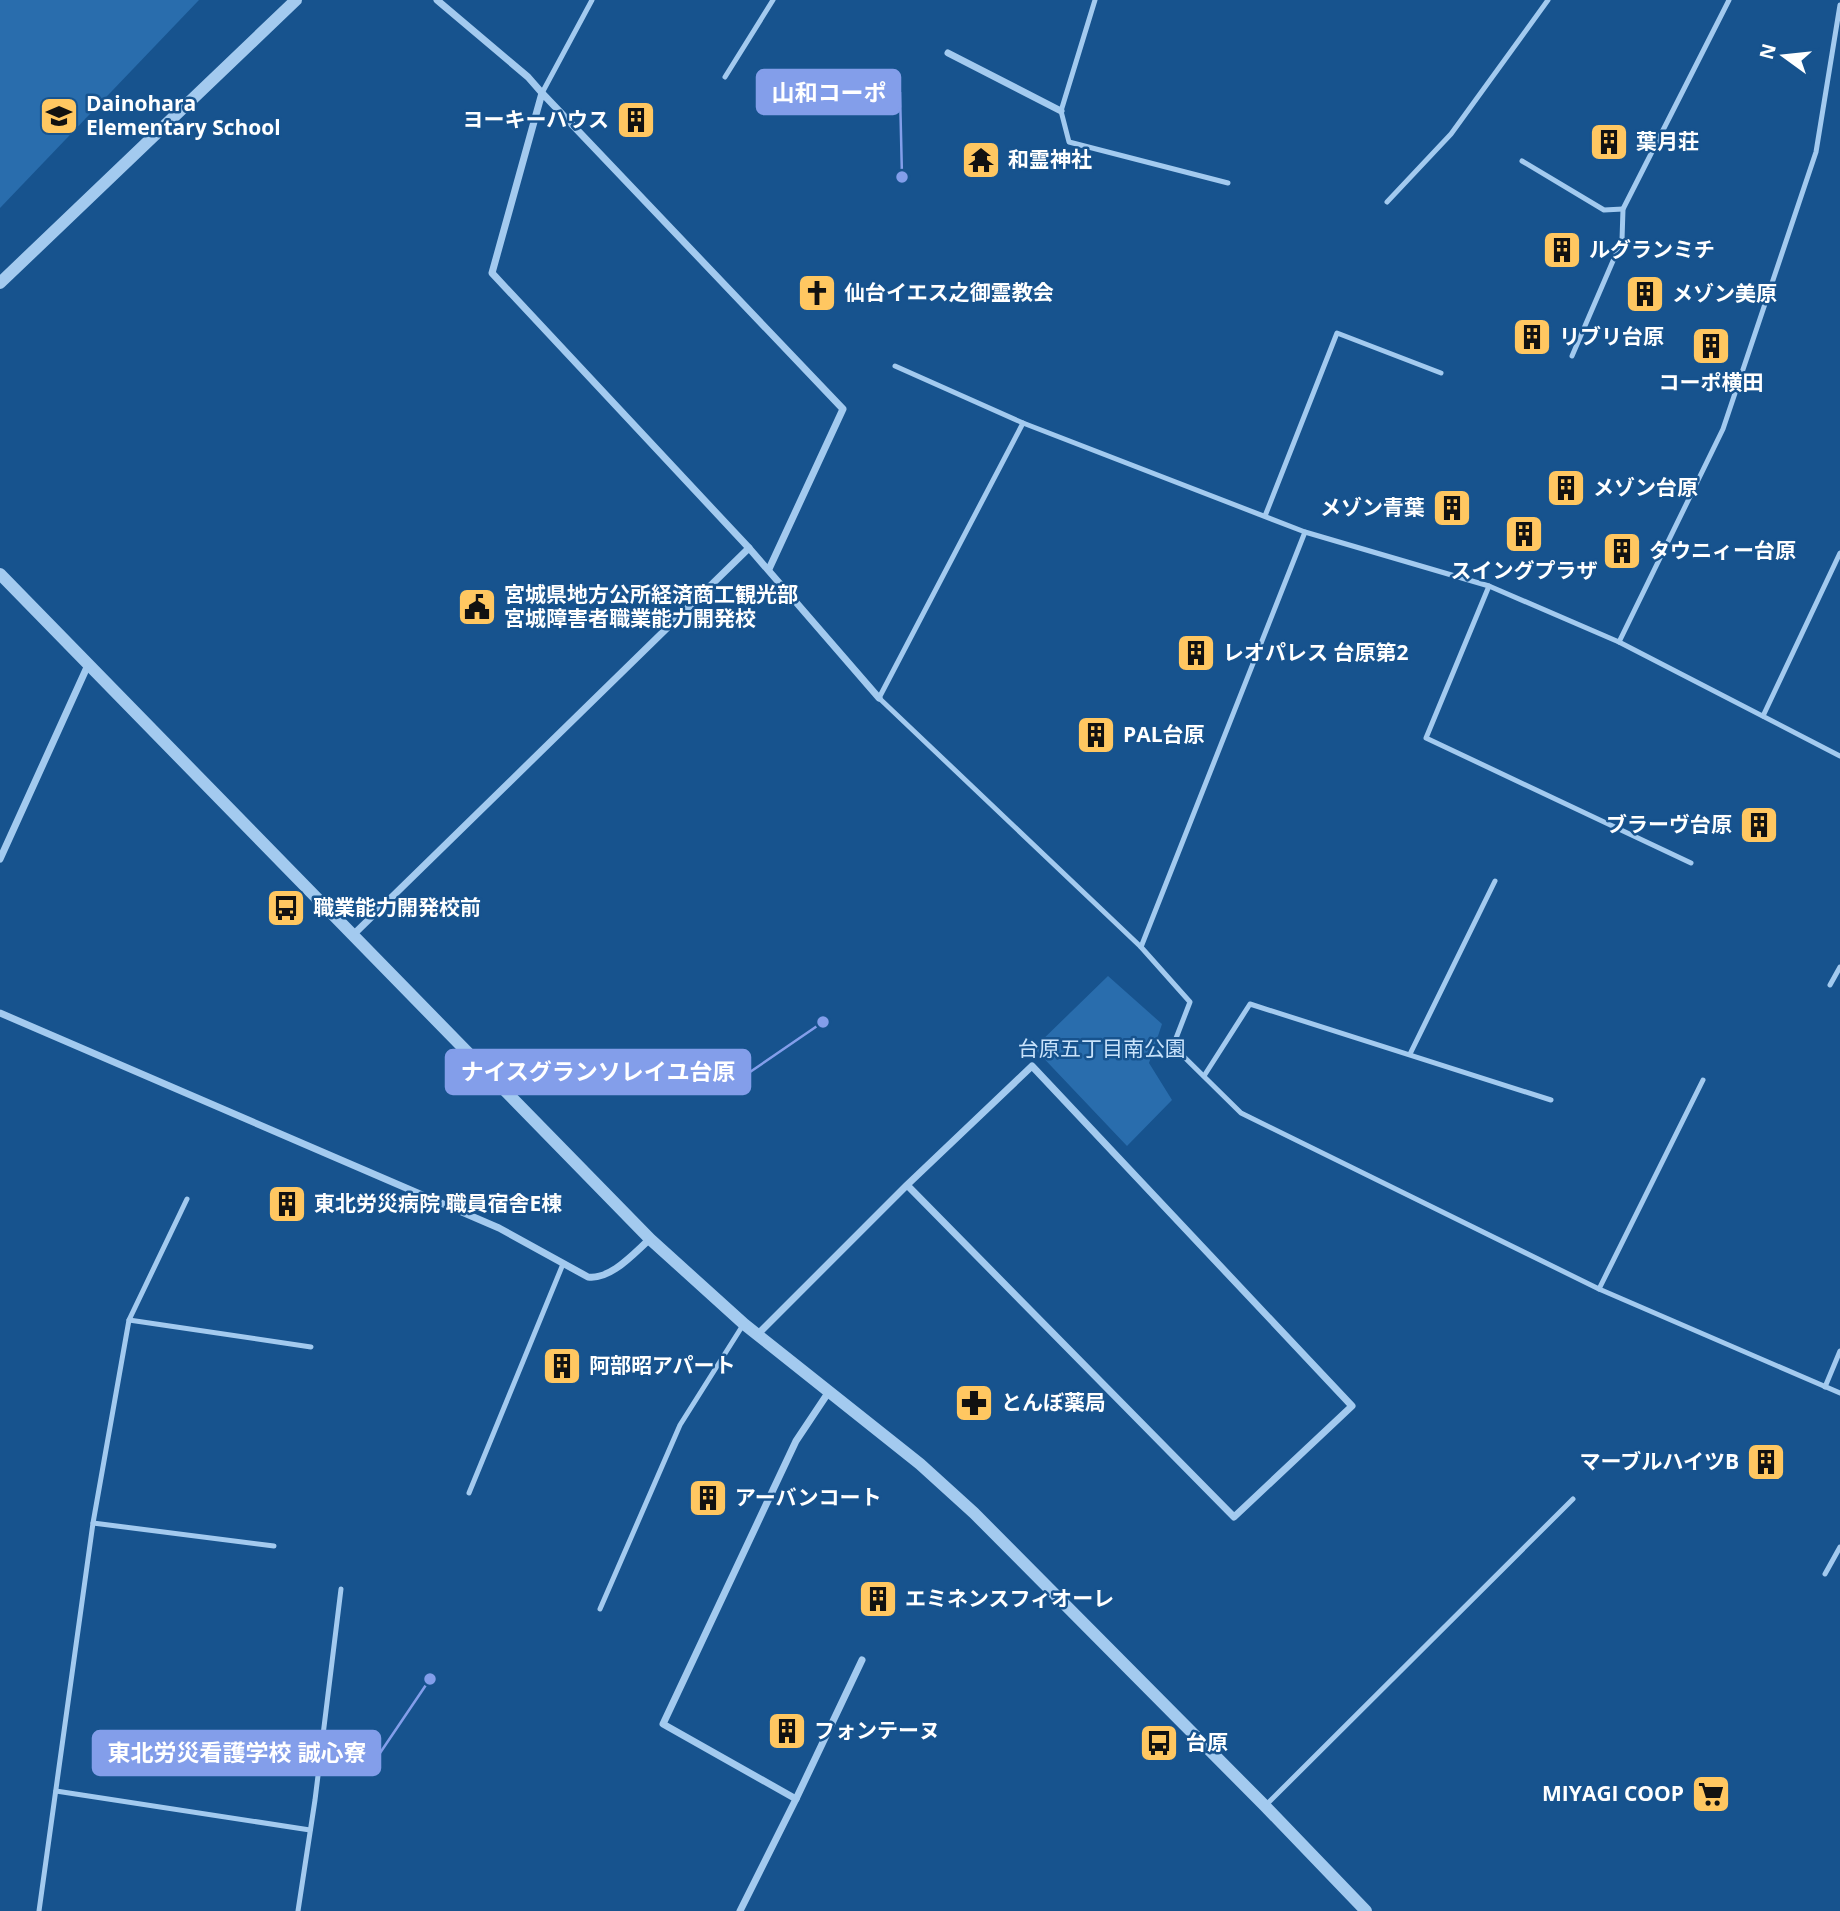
<svg xmlns="http://www.w3.org/2000/svg" width="1840" height="1911" viewBox="0 0 1840 1911" font-family="'Open Sans','Noto Sans JP',sans-serif">
	<rect width="100%" height="100%" fill="#17538e"/>
	<g fill="#296dad">
		<polygon points="0,0 199,0 0,208"/>
		<polygon points="1108,976 1162,1024 1149,1063 1172,1100 1127,1146 1034,1048"/>
	</g>
	<g fill="none" stroke-linecap="round" stroke-linejoin="round">
		<g stroke="#a3caef" stroke-width="5">
			<polyline points="1095,0 1061,111 1069,142 1228,183"/>
			<polyline points="725,77 773,0"/>
			<polyline points="542,93 592,0"/>
			<polyline points="1522,161 1604,210 1623,209"/>
			<polyline points="1387,202 1451,134 1548,0"/>
			<polyline points="1572,356 1622,240 1623,209 1729,0"/>
			<polyline points="895,366 1023,423 1305,532 1489,586 1619,642 1840,756"/>
			<polyline points="1023,423 879,698 1141,947 1190,1002 1173,1046 1241,1113 1599,1289 1840,1393"/>
			<polyline points="1265,516 1337,333 1441,373"/>
			<polyline points="1489,586 1426,738 1691,863"/>
			<polyline points="1619,642 1723,429 1816,152 1840,5"/>
			<polyline points="1763,716 1840,553"/>
			<polyline points="1141,947 1305,532"/>
			<polyline points="1830,985 1840,967"/>
			<polyline points="1410,1054 1495,881"/>
			<polyline points="1204,1076 1250,1004 1551,1100"/>
			<polyline points="1599,1289 1703,1080"/>
			<polyline points="129,1320 311,1347"/>
			<polyline points="1825,1387 1840,1351"/>
			<polyline points="469,1493 563,1264"/>
			<polyline points="93,1523 274,1546"/>
			<polyline points="1825,1574 1840,1547"/>
			<polyline points="600,1609 680,1425 743,1325"/>
			<polyline points="56,1791 310,1830"/>
			<polyline points="1265,1806 1573,1499"/>
			<polyline points="39,1911 93,1523 129,1320 187,1199"/>
			<polyline points="298,1911 315,1800 341,1589"/>
		</g>
		<g stroke="#a3caef" stroke-width="7">
			<polyline points="437,0 528,77 542,93"/>
			<polyline points="948,53 1061,111"/>
			<polyline points="749,548 492,273 542,93 843,409 769,569"/>
			<polyline points="0,859 88,665"/>
			<polyline points="353,935 749,548 879,698"/>
			<path d="M0,1013L499,1228L588,1277C611,1280 634,1253 650,1239"/>
			<polyline points="757,1335 907,1185 1032,1066 1352,1406 1234,1517 907,1185"/>
			<polyline points="796,1799 862,1660"/>
			<polyline points="740,1911 796,1799 663,1724 796,1441 828,1393"/>
		</g>
		<g stroke="#a3caef" stroke-width="12">
			<polyline points="0,283 296,0"/>
			<polyline points="0,574 650,1239 744,1324 920,1464 974,1513 1265,1806 1366,1911"/>
		</g>
	</g>
	<defs>
		<g id="school-square" transform="scale(2.0125)"><rect x="-9" y="-9" width="18" height="18" rx="4" fill="#ffc761" stroke="#17538e"/><path d="M0-5L7-2L0 1L-7-2ZM-4 1L0 2.5L4 1V4Q0 6-4 4Z" fill="#111"/></g>
		<g id="building-square" transform="scale(2.0125)"><rect x="-9" y="-9" width="18" height="18" rx="4" fill="#ffc761" stroke="#17538e"/><path d="M-4-6H4V6H1V3H-1V6H-4ZM-2.5-4.3h1.7v1.8h-1.7ZM.8-4.3h1.7v1.8H.8ZM-2.5-1h1.7V.8h-1.7ZM.8-1h1.7V.8H.8Z" fill="#111"/></g>
		<g id="temple-square" transform="scale(2.0125)"><rect x="-9" y="-9" width="18" height="18" rx="4" fill="#ffc761" stroke="#17538e"/><path d="M0-6L5-2H3V0L6.5 2.5H4V6H1.5V3h-3V6H-4V2.5H-6.5L-3 0V-2H-5Z" fill="#111"/></g>
		<g id="church-square" transform="scale(2.0125)"><rect x="-9" y="-9" width="18" height="18" rx="4" fill="#ffc761" stroke="#17538e"/><path d="M-1.2-6h2.4v3.5h3.3v2.4h-3.3V6h-2.4V-.1h-3.3v-2.4h3.3Z" fill="#111"/></g>
		<g id="civic-square" transform="scale(2.0125)"><rect x="-9" y="-9" width="18" height="18" rx="4" fill="#ffc761" stroke="#17538e"/><path d="M-.6-6.5H3V-4.5H.6V-3L4-1V1h2V6H-6V1h2V-1L-.6-3ZM-1.2 2.5V6h2.4V2.5Z" fill="#111"/></g>
		<g id="bus-square" transform="scale(2.0125)"><rect x="-9" y="-9" width="18" height="18" rx="4" fill="#ffc761" stroke="#17538e"/><path d="M-5-6H5V4H4V6H2V4H-2V6H-4V4H-5ZM-3.5-4V0h7V-4ZM-3.5 1.2v1.5H-2V1.2ZM2 1.2v1.5H3.5V1.2Z" fill="#111"/></g>
		<g id="pharmacy-square" transform="scale(2.0125)"><rect x="-9" y="-9" width="18" height="18" rx="4" fill="#ffc761" stroke="#17538e"/><path d="M-2-6h4v4h4v4h-4v4h-4v-4h-4v-4h4Z" fill="#111"/></g>
		<g id="supermarket-square" transform="scale(2.0125)"><rect x="-9" y="-9" width="18" height="18" rx="4" fill="#ffc761" stroke="#17538e"/><path d="M-6-5.5h2.5l.6 2H6L4.5 2H-2.5L-4.4-4H-6ZM-1.5 3.2a1.3 1.3 0 1 0 .1 0ZM3 3.2a1.3 1.3 0 1 0 .1 0Z" fill="#111"/></g>
	</defs>
	<g fill-rule="evenodd">
		<use href="#school-square" x="59" y="116"/>
		<use href="#building-square" x="636" y="120"/>
		<use href="#building-square" x="1609" y="142"/>
		<use href="#temple-square" x="981" y="160"/>
		<use href="#building-square" x="1562" y="250"/>
		<use href="#church-square" x="817" y="293"/>
		<use href="#building-square" x="1645" y="294"/>
		<use href="#building-square" x="1532" y="337"/>
		<use href="#building-square" x="1711" y="346"/>
		<use href="#building-square" x="1566" y="488"/>
		<use href="#building-square" x="1452" y="508"/>
		<use href="#building-square" x="1524" y="534"/>
		<use href="#building-square" x="1622" y="551"/>
		<use href="#civic-square" x="477" y="607"/>
		<use href="#building-square" x="1196" y="653"/>
		<use href="#building-square" x="1096" y="735"/>
		<use href="#building-square" x="1759" y="825"/>
		<use href="#bus-square" x="286" y="908"/>
		<use href="#building-square" x="287" y="1204"/>
		<use href="#building-square" x="562" y="1366"/>
		<use href="#pharmacy-square" x="974" y="1403"/>
		<use href="#building-square" x="1766" y="1462"/>
		<use href="#building-square" x="708" y="1498"/>
		<use href="#building-square" x="878" y="1599"/>
		<use href="#building-square" x="787" y="1731"/>
		<use href="#bus-square" x="1159" y="1743"/>
		<use href="#supermarket-square" x="1711" y="1794"/>
	</g>
	<g text-anchor="middle" stroke-width="5" stroke-linejoin="round" paint-order="stroke">
		<g font-size="21" font-weight="bold" fill="#fff" stroke="#17538e" text-anchor="start">
			<text x="86" y="111">Dainohara<tspan x="86" dy="24">Elementary School</tspan></text>
			<text x="609" y="127" text-anchor="end">ヨーキーハウス</text>
			<text x="1636" y="149">葉月荘</text>
			<text x="1008" y="167">和霊神社</text>
			<text x="1589" y="257">ルグランミチ</text>
			<text x="844" y="300">仙台イエス之御霊教会</text>
			<text x="1672" y="301">メゾン美原</text>
			<text x="1559" y="344">リブリ台原</text>
			<text x="1711" y="390" text-anchor="middle">コーポ横田</text>
			<text x="1593" y="495">メゾン台原</text>
			<text x="1425" y="515" text-anchor="end">メゾン青葉</text>
			<text x="1649" y="558">タウニィー台原</text>
			<text x="1524" y="578" text-anchor="middle">スイングプラザ</text>
			<text x="504" y="602">宮城県地方公所経済商工観光部<tspan x="504" dy="24">宮城障害者職業能力開発校</tspan></text>
			<text x="1223" y="660">レオパレス 台原第2</text>
			<text x="1123" y="742">PAL台原</text>
			<text x="1732" y="832" text-anchor="end">ブラーヴ台原</text>
			<text x="313" y="915">職業能力開発校前</text>
			<text x="314" y="1211">東北労災病院 職員宿舎E棟</text>
			<text x="589" y="1373">阿部昭アパート</text>
			<text x="1001" y="1410">とんぼ薬局</text>
			<text x="1739" y="1469" text-anchor="end">マーブルハイツB</text>
			<text x="735" y="1505">アーバンコート</text>
			<text x="905" y="1606">エミネンスフィオーレ</text>
			<text x="814" y="1738">フォンテーヌ</text>
			<text x="1186" y="1750">台原</text>
			<text x="1684" y="1801" text-anchor="end">MIYAGI COOP</text>
		</g>
		<g font-size="21" fill="#c9e3fb" stroke="#17538e">
			<text x="1102" y="1056">台原五丁目南公園</text>
		</g>
	</g>
	<path fill="none" stroke="#839eea" stroke-width="2.5" d="M902 177L900 92M823 1022L750 1072M430 1679L380 1753"/>
	<g fill="#839eea" stroke="#17538e" stroke-width="2.5">
		<circle cx="902" cy="177" r="7"/>
		<circle cx="823" cy="1022" r="7"/>
		<circle cx="430" cy="1679" r="7"/>
	</g>
	<g fill="#839eea" stroke="#839eea" stroke-width="2.5">
		<rect x="757" y="70" width="143" height="44" rx="7"/>
		<rect x="446" y="1050" width="304" height="44" rx="7"/>
		<rect x="93" y="1731" width="287" height="44" rx="7"/>
	</g>
	<g font-size="23" text-anchor="middle" font-weight="bold" fill="#fff">
		<text x="829" y="101">山和コーポ</text>
		<text x="598" y="1080">ナイスグランソレイユ台原</text>
		<text x="237" y="1761">東北労災看護学校 誠心寮</text>
	</g>
	<g transform="translate(1784 56) rotate(285)" stroke="#17538e" stroke-width="5" paint-order="stroke">
	<path d="M0-5L12 26L0 18L-12 26Z" fill="#ffffff"/>
	<text y="-10" font-size="19" font-weight="bold" text-anchor="middle" fill="#ffffff">N</text>
	</g>
</svg>
